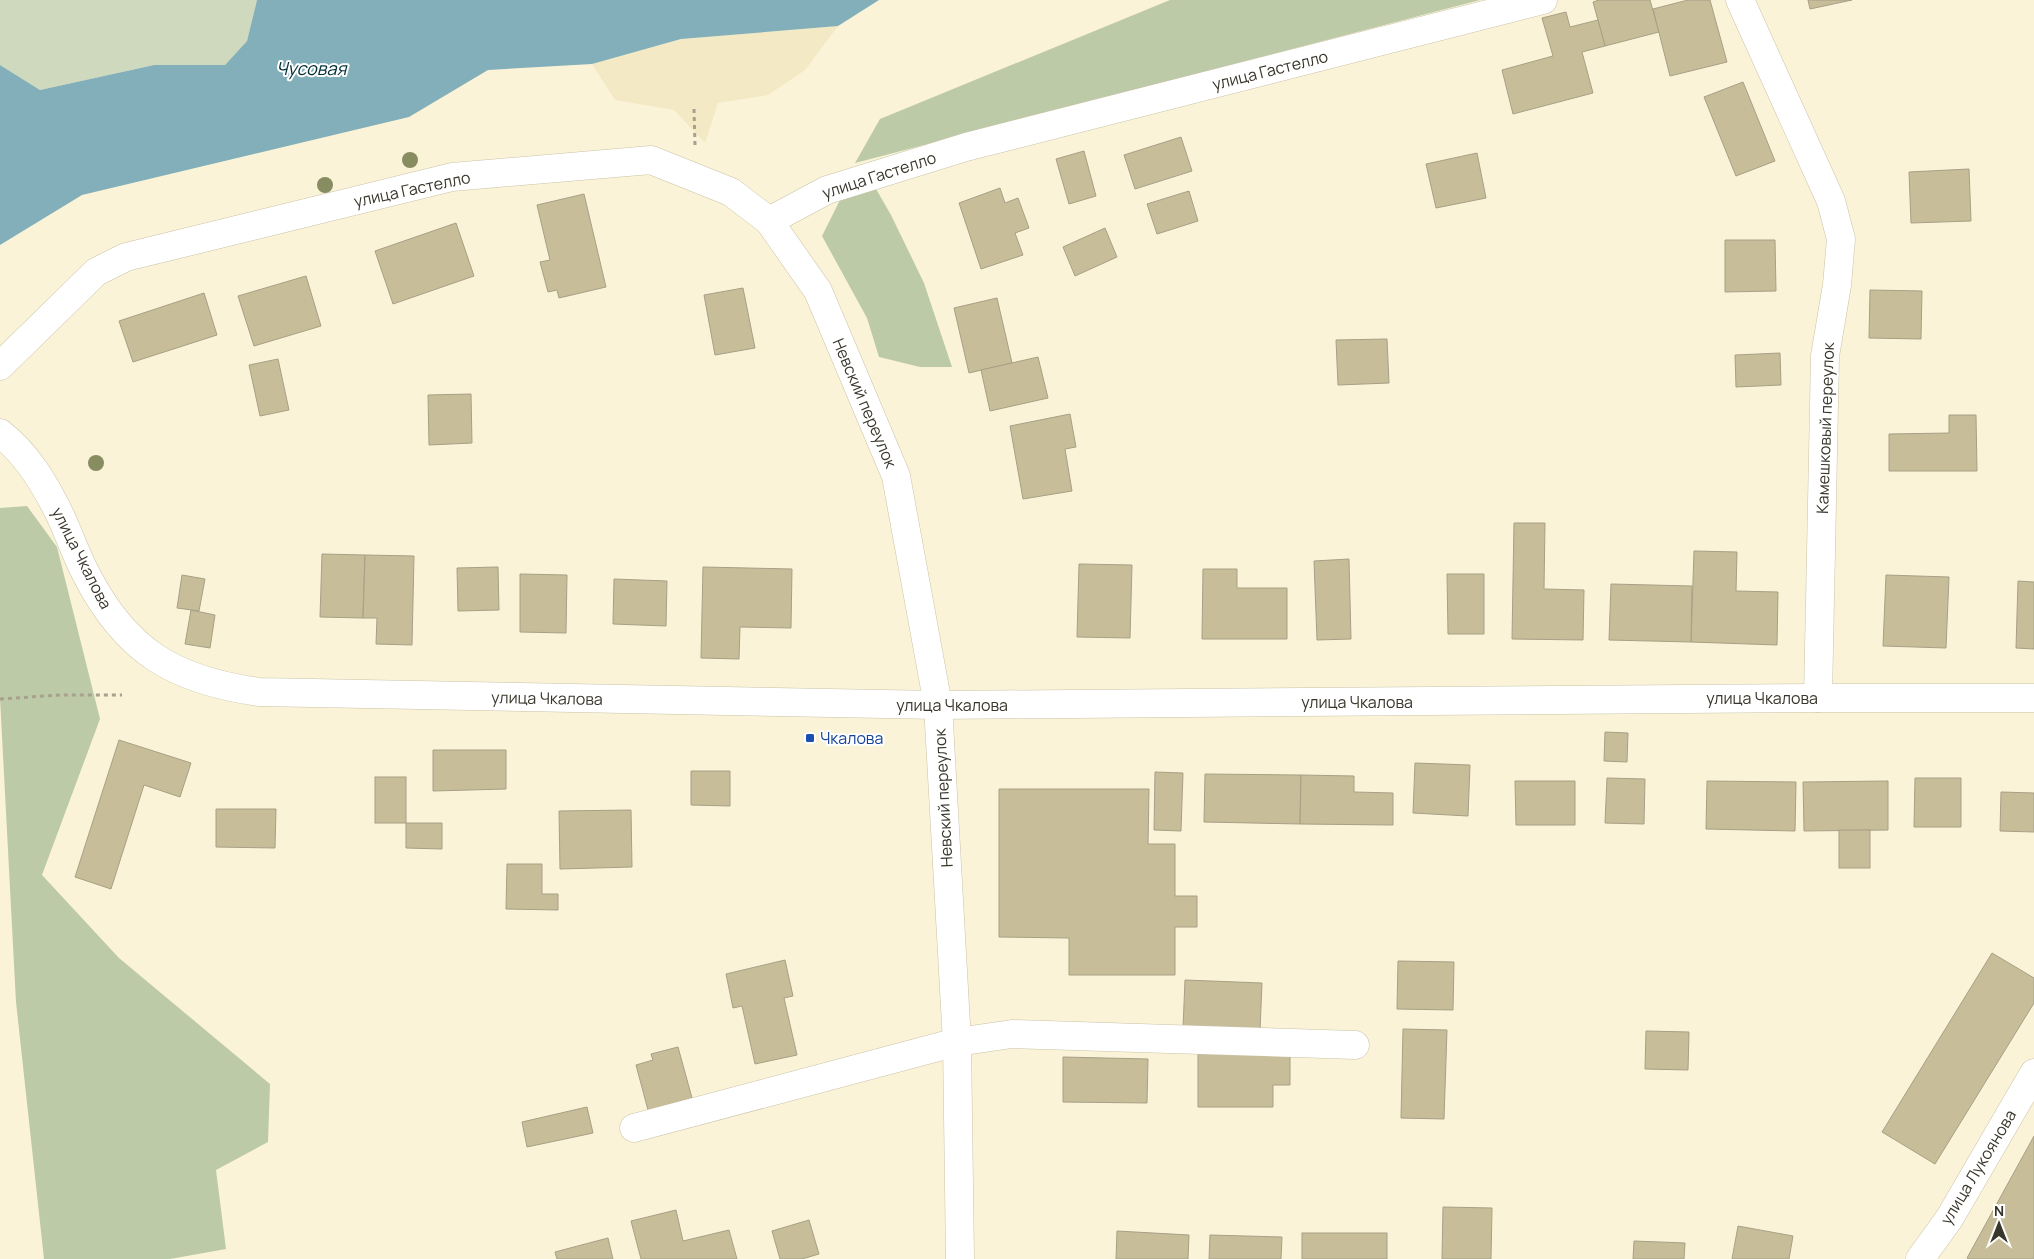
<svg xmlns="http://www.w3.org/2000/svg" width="2034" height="1259" viewBox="0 0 2034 1259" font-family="Manrope,sans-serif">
	<rect width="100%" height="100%" fill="#fbf3d7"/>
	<polygon fill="#ced9bd" points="0,0 257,0 247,41 225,65 154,65 40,90 0,65"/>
	<g fill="#bdcaa7">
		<polygon points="1170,0 1480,0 855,163 880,119"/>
		<polygon points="876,189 891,215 924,283 952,367 920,367 879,357 867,318 822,236 840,200"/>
		<polygon points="27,506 57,547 100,719 42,875 119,958 270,1084 268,1142 216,1170 226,1249 170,1259 44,1259 16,1002 0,698 0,508"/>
	</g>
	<polygon fill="#f3e9c4" points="838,26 805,70 768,95 718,103 705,143 674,110 615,100 592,64 681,39"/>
	<polygon fill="#82afb9" points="257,0 879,0 838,26 681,39 592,64 488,70 409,117 82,195 0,245 0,65 40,90 154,65 225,65 247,41"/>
	<g fill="#c7bd99" stroke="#a7a085">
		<polygon points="1599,0 1650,0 1659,32 1605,46 1593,2"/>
		<polygon points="1688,0 1710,0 1727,62 1670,76 1653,9"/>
		<polygon points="1808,0 1852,0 1810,9"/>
		<polygon points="1566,12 1570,27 1598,20 1605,46 1582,52 1593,93 1513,114 1502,70 1553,56 1542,18"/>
		<polygon points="1743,82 1775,161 1736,176 1704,97"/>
		<polygon points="1181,137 1192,171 1135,189 1124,155"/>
		<polygon points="1084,151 1096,196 1069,204 1056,159"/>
		<polygon points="1477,153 1486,198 1436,208 1426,164"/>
		<polygon points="1969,169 1971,221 1911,223 1909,172"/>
		<polygon points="1000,188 1005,203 1018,198 1029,228 1015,233 1023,255 981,269 959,203"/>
		<polygon points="1189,191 1198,221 1157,234 1147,204"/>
		<polygon points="584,194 606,287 559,298 557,290 548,292 540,262 550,260 537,205"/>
		<polygon points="456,223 474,276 393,304 375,251"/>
		<polygon points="1105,228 1117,257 1075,276 1063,247"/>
		<polygon points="1725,240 1775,240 1776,291 1725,292"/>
		<polygon points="306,276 321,326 254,346 238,296"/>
		<polygon points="743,288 755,348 715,355 704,295"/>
		<polygon points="1870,290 1922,291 1921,339 1869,338"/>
		<polygon points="204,293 217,335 133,362 119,321"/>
		<polygon points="997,298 1012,363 969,373 954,308"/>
		<polygon points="1387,339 1389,383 1338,385 1336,340"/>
		<polygon points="1780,353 1781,385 1736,387 1735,355"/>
		<polygon points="1038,357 1048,398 990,411 981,370"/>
		<polygon points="278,359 289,410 260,416 249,365"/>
		<polygon points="471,394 472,443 429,445 428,395"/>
		<polygon points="1070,414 1076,447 1065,449 1072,491 1023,499 1010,426"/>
		<polygon points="1949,415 1976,415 1977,471 1889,471 1889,434 1949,433"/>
		<polygon points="1514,523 1545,523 1544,589 1584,590 1583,640 1512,639"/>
		<polygon points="1694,551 1737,552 1736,591 1778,592 1777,645 1691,642"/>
		<polygon points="322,554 365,555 363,618 320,617"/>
		<polygon points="365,555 414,556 412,645 376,644 377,618 363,618"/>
		<polygon points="1349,559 1351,639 1317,640 1314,561"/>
		<polygon points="1079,564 1132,565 1130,638 1077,637"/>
		<polygon points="498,567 499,610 458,611 457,568"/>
		<polygon points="703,567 792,569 791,628 740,627 739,659 701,658"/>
		<polygon points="1203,569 1237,569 1237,588 1287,588 1287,639 1202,639"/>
		<polygon points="520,574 567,575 566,633 520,632"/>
		<polygon points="1447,574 1484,574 1484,634 1448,634"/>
		<polygon points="182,575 205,579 199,611 177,608"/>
		<polygon points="1886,575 1949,577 1946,648 1883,646"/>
		<polygon points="614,579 667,581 666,626 613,624"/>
		<polygon points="2018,581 2034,582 2034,649 2016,648"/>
		<polygon points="1611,584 1692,586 1691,642 1609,640"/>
		<polygon points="191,610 215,615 210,648 185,644"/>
		<polygon points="1605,732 1628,733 1627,762 1604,761"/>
		<polygon points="119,740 191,763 180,797 144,785 111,889 75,877"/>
		<polygon points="433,750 506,750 506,789 433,791"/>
		<polygon points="1415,763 1470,765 1468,816 1413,813"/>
		<polygon points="691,771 730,771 730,806 691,805"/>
		<polygon points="1155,772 1183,773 1181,831 1154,830"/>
		<polygon points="1205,774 1301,775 1300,824 1204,822"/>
		<polygon points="1301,775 1354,776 1354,792 1393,793 1393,825 1300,824"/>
		<rect x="375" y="777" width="31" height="46"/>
		<polygon points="1607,778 1645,779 1644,824 1605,823"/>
		<polygon points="1915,778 1961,778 1961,827 1914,827"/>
		<polygon points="1515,781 1575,781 1575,825 1516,825"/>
		<polygon points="1707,781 1796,782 1795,831 1706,829"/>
		<polygon points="1888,781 1888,830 1804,831 1803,782"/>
		<polygon points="999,789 1149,789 1148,844 1175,844 1175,896 1197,896 1197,927 1175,927 1175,975 1069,975 1069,938 999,937"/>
		<polygon points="2001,792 2034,793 2034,832 2000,831"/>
		<polygon points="216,809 276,809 275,848 216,847"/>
		<polygon points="631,810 632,867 560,869 559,811"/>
		<polygon points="406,823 442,823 442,849 406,848"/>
		<rect x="1839" y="830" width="31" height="38"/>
		<polygon points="507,864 542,864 542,894 558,894 558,910 506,909"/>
		<polygon points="1992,953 2034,978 2034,1003 1935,1164 1882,1132"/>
		<polygon points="785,960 793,996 784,998 797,1055 755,1064 742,1006 733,1008 726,974"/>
		<polygon points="1398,961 1454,962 1453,1010 1397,1009"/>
		<polygon points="1185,980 1262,983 1260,1031 1183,1028"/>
		<polygon points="1403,1029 1447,1030 1444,1119 1401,1118"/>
		<polygon points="1646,1031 1689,1032 1688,1070 1645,1069"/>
		<polygon points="678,1047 692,1098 648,1110 636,1065 653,1060 651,1054"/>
		<polygon points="1198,1051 1290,1051 1290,1085 1273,1085 1273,1107 1198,1107"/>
		<polygon points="1063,1057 1148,1059 1147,1103 1063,1102"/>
		<polygon points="587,1107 593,1133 527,1147 522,1122"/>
		<polygon points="2034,1136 2034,1259 1969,1259 1967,1258"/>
		<polygon points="1443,1207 1492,1208 1491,1259 1442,1259"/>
		<polygon points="676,1210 683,1241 729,1230 737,1259 641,1259 631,1221"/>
		<polygon points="809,1220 819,1254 802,1259 780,1259 772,1231"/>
		<polygon points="1738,1226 1793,1236 1789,1259 1732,1259"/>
		<polygon points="1117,1231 1189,1235 1188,1259 1116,1259"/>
		<rect x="1302" y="1233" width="85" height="26"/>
		<polygon points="1210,1235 1282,1237 1281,1259 1209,1259"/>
		<polygon points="608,1238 613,1259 557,1259 555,1252"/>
		<polygon points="1634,1241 1685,1243 1684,1259 1633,1259"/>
	</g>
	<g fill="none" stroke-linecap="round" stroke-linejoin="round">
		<g stroke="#cac3a8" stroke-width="29">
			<g id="minor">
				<polyline points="1740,0 1831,201 1841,239 1837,285 1825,356 1818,698"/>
				<polyline points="769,221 818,291 896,476 938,705 957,1042 960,1259"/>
				<polyline points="0,366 96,272 126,257 452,177 651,160 731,192 769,221 827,190 966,147 1543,0"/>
				<path d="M0,433C27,454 45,484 60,515C69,534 76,555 86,574C126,652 174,680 259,692L938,705L1818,698H2034"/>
				<polyline points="634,1128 957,1042 1012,1034 1355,1045"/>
				<polyline points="1920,1259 1949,1219 2034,1073"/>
			</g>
		</g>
		<g stroke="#a7a18d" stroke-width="3" stroke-dasharray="4 4" stroke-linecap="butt">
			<polyline points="694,109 695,145"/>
			<polyline points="0,699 60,695 122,695"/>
		</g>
		<use href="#minor" stroke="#fff" stroke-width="28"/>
	</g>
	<g fill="#878c61">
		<circle cx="410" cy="160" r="8"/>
		<circle cx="325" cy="185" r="8"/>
		<circle cx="96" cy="463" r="8"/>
	</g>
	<rect fill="#1a4fb4" stroke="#fff" stroke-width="2" x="805" y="733" width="10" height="10" rx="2.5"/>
	<g text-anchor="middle" stroke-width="4" stroke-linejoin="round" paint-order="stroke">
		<g font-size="16" fill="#39362b" stroke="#fff">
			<text transform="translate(1270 70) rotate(-14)" y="6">улица Гастелло</text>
			<text transform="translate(879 175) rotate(-18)" y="6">улица Гастелло</text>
			<text transform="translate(412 189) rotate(-12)" y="6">улица Гастелло</text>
			<text transform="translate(865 403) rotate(67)" y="6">Невский переулок</text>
			<text transform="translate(1825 428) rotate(-88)" y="6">Камешковый переулок</text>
			<text transform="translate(82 558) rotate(63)" y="6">улица Чкалова</text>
			<text transform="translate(547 698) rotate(1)" y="6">улица Чкалова</text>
			<text x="1762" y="704">улица Чкалова</text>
			<text x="1357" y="708">улица Чкалова</text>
			<text x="952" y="711">улица Чкалова</text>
			<text transform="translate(943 798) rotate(-93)" y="6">Невский переулок</text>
			<text transform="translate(1978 1167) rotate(-59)" y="6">улица Лукоянова</text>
		</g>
		<g font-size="16" fill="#164399" stroke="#fff" text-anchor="start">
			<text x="820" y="744">Чкалова</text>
		</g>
		<g font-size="18" font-style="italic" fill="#023038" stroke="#fff">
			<text x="311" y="75">Чусовая</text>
		</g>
	</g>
	<g transform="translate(1999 1224)" stroke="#ffffff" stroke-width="4" paint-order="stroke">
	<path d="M0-4L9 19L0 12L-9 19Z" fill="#39362b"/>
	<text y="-8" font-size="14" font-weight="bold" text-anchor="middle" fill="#39362b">N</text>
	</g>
</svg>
